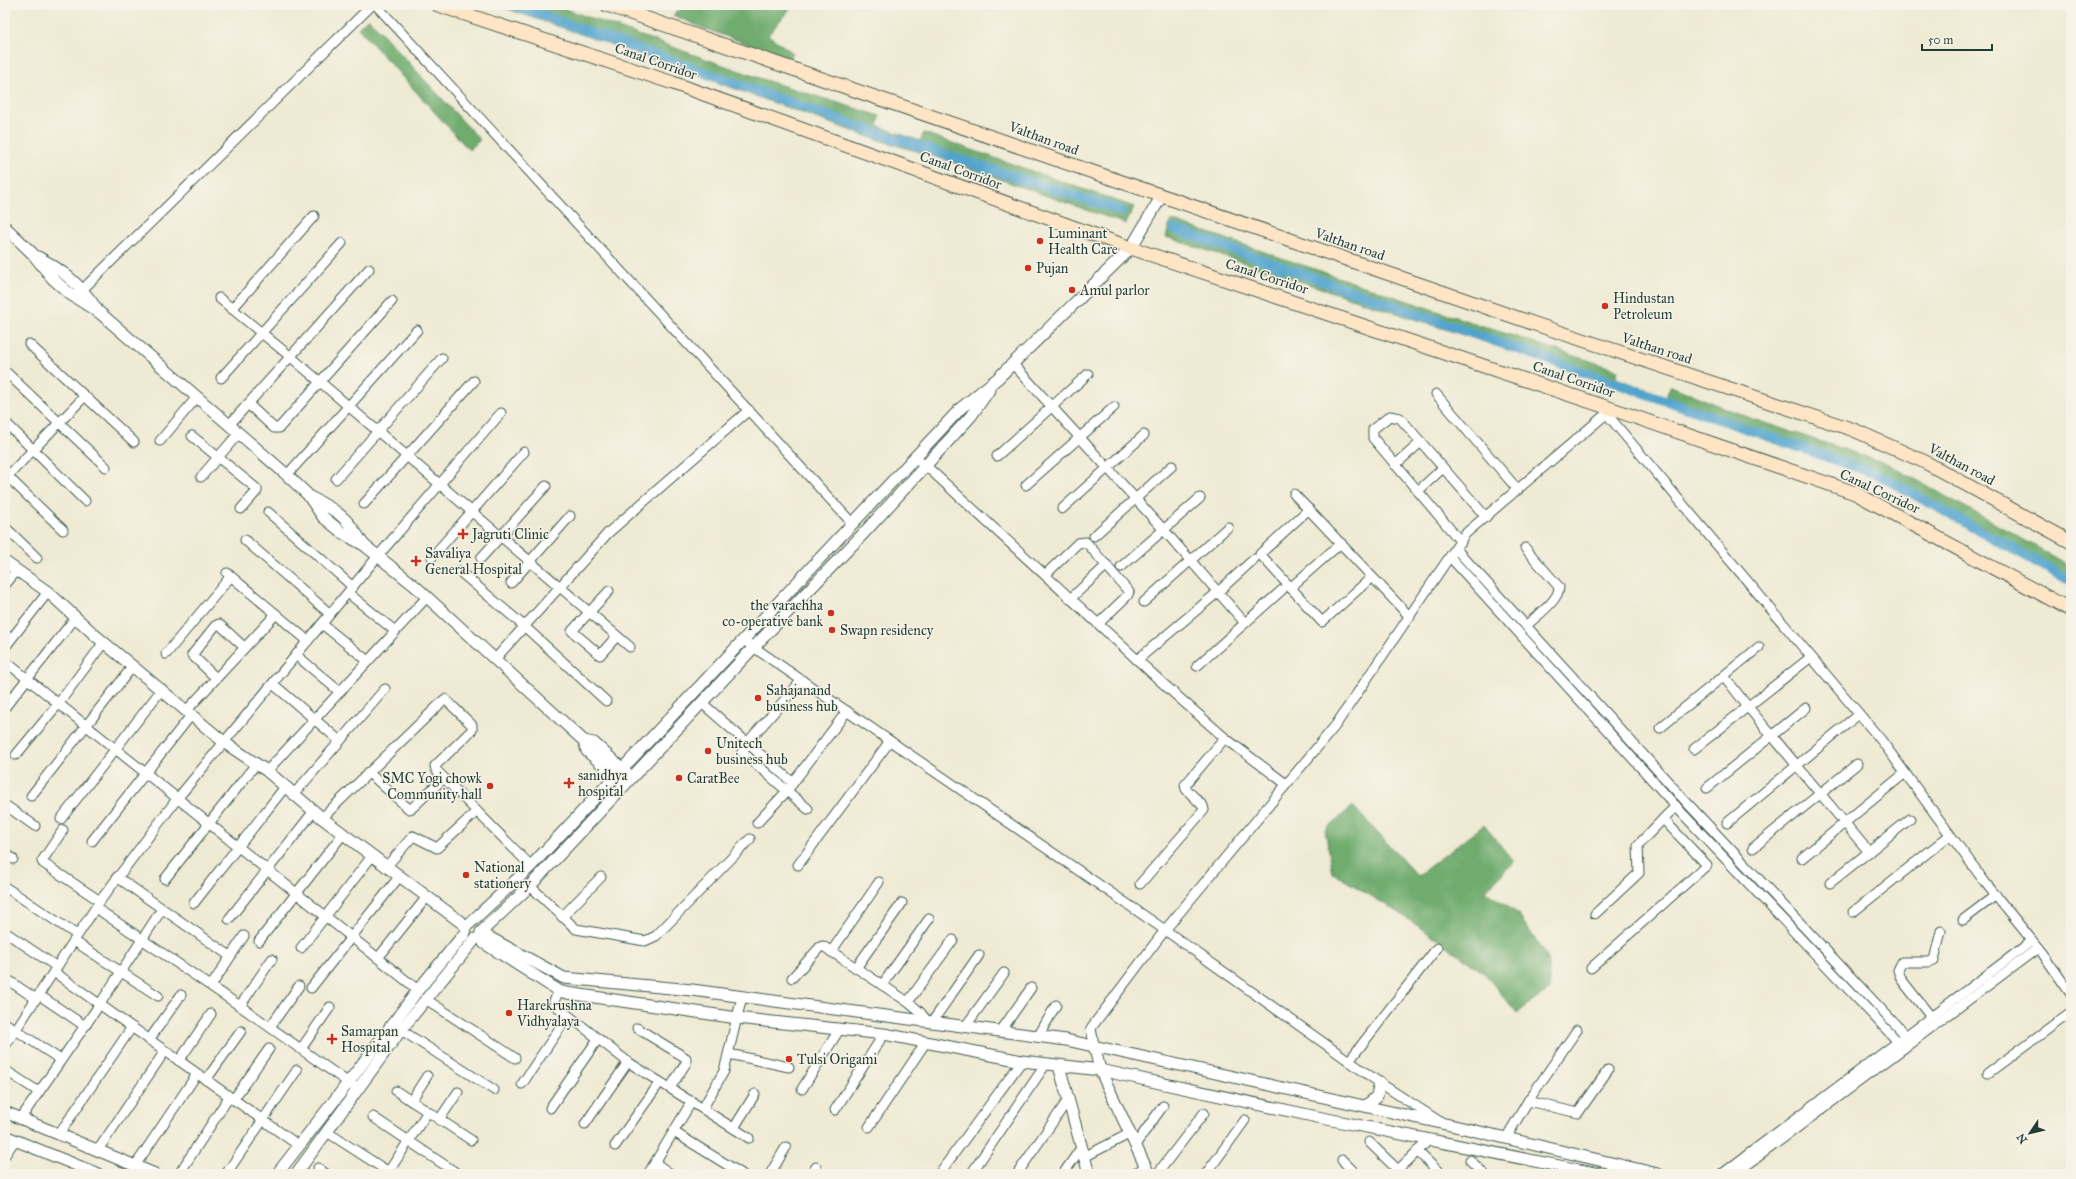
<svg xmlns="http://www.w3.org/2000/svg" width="2076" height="1179" viewBox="0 0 2076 1179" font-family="'IM FELL Great Primer',serif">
	<rect width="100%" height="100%" fill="#f7f3e8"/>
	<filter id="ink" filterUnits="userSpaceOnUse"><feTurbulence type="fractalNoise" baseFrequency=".025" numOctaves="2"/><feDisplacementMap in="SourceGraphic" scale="8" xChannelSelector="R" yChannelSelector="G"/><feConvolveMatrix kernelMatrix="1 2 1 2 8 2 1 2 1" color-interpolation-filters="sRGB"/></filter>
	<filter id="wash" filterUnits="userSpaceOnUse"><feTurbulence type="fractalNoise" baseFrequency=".012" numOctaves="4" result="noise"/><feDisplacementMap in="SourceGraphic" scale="16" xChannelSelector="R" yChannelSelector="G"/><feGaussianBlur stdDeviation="0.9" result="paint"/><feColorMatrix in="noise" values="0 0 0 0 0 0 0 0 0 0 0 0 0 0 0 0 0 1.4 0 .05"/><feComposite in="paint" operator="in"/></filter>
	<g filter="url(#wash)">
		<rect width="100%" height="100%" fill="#efead3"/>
		<g fill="#6fac6e" stroke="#477451">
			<polygon points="496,5 554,5 765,80 880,116 878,126 920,141 924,133 1134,207 1126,224 946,160 866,136 627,50"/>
			<polygon points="683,5 793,5 768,35 793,53 790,59 703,28 673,15"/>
			<polygon points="368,18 480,140 469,150 358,28"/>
			<polygon points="1171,220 1437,311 1618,370 1616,378 1666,396 1671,386 1753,419 1888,464 2071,566 2071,581 2038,560 1879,472 1848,460 1581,374 1166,237"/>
			<polygon points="1353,806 1417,876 1484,825 1514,862 1485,891 1517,913 1547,956 1550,989 1517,1013 1484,973 1401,914 1333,873 1325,830"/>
		</g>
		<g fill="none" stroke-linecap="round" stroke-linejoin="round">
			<g stroke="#53a4cd" stroke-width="10">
				<polyline points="513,5 868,130 1122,211"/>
				<polyline points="1174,229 1879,475 2071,581"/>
			</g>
		</g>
	</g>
	<g filter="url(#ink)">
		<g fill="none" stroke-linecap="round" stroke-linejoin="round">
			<g stroke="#3e574c" stroke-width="11">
				<g id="minor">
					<polyline points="376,5 852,523"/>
					<polyline points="83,289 372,5"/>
					<polyline points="219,298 291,357 630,647"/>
					<polyline points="232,309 314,216"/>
					<polyline points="29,344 134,442"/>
					<polyline points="1012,363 1163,529 1245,623"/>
					<polyline points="7,373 106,467"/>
					<polyline points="221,378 342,243"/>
					<polyline points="1436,394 1518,490"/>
					<polyline points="248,404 274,428 279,428 392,301"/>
					<polyline points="1606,413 1881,740 1984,881 2043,954 2071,994"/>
					<polyline points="5,422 85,501"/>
					<polyline points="230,424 369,269"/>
					<polyline points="192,436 257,489 257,491 241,509"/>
					<polyline points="160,441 197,397"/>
					<polyline points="997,456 1088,374"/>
					<polyline points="914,458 925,465 1168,688 1225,738 1286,784"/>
					<polyline points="1395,465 1421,442"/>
					<polyline points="5,474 63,530"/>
					<polyline points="287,475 417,330"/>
					<polyline points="201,477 239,433"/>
					<polyline points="5,479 85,396"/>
					<polyline points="336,479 442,358"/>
					<polyline points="1026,485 1114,407"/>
					<polyline points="1418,491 1443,468"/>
					<polyline points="1294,494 1410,617"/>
					<polyline points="364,504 474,381"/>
					<polyline points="1062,509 1144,435"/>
					<polyline points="1309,509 1260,554 1322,622 1372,577"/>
					<polyline points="268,512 353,587"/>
					<polyline points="5,527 37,558"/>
					<polyline points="1094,536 1172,466"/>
					<polyline points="245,540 330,614"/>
					<polyline points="1461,542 1373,438 1373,429 1390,416 1400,418 1486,517"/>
					<path d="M1525,548L1559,587C1559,601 1536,616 1526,626"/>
					<polyline points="1456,549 1690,806 1912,1042"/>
					<polyline points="432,557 524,452"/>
					<polyline points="481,558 546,486"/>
					<polyline points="1451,558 1682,813 1904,1048"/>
					<polyline points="1121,567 1200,498"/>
					<polyline points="459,571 524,626 606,701"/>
					<polyline points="227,573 308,641"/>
					<polyline points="1045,575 1078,543 1086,542 1129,592 1127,596 1098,624"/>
					<polyline points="511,583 570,516"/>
					<polyline points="5,585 17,570"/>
					<polyline points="1290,588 1341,543"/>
					<polyline points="609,591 572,631 600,655 617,636"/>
					<polyline points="348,593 395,631"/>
					<polyline points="1070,599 1107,565"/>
					<polyline points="1144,602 1228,527"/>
					<polyline points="322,624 368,661"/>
					<polyline points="749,644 1165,930 1380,1083 1439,1121"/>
					<polyline points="5,647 48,592"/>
					<polyline points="166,654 231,576"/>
					<polyline points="296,655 340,692"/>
					<polyline points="496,658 608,533 749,410"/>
					<polyline points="1137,660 1218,592 1254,559"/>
					<polyline points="5,661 418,990"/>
					<polyline points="1197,666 1282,590"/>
					<polyline points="1724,676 1748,707 1869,852"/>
					<polyline points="216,678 192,655 215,626 219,624 244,647"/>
					<polyline points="802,680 747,743 742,752 808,809"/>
					<polyline points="273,684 340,741"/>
					<polyline points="702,703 793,783"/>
					<polyline points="5,707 76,617"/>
					<polyline points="187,710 276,614"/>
					<polyline points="1660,728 1759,647"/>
					<polyline points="1694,749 1811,657"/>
					<polyline points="16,755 59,703 104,642"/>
					<polyline points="267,771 427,597"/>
					<polyline points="368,772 409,809 412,808 444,778"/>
					<polyline points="1707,788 1806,708"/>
					<polyline points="295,793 385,689"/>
					<polyline points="31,796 133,666"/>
					<polyline points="5,805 35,826"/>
					<polyline points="322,818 445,699 472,725 472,730 435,766 436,770 531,866"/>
					<polyline points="61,819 162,689"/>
					<polyline points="757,823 786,792 847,711"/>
					<polyline points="1727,823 1859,714"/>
					<polyline points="63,830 42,861 43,863 100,901"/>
					<polyline points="92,841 192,714"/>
					<polyline points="1753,848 1857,764"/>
					<polyline points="5,853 13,859"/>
					<polyline points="1802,858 1905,773"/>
					<polyline points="798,865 890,741"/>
					<polyline points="386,867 413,836 437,848 477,811"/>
					<polyline points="117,877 230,956"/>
					<polyline points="165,879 256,764"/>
					<polyline points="1830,883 1910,819"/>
					<polyline points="1140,884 1204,810 1203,806 1186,789 1185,785 1225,738"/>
					<polyline points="530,886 576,929 645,941 656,936 750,839"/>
					<polyline points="5,887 77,935"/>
					<polyline points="194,903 285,787"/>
					<polyline points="96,908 240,1006 353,1086"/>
					<polyline points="1853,912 1950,835"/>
					<polyline points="1595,914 1639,873 1638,845 1663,819"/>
					<polyline points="562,917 601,877"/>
					<polyline points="229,919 314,811"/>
					<polyline points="1963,920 1996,895"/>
					<polyline points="5,932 57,967"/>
					<polyline points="74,941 158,996"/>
					<polyline points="259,941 343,834"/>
					<polyline points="301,948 372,856"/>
					<polyline points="831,952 879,882"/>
					<polyline points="378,958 426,898"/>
					<polyline points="856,968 902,903"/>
					<polyline points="1591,968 1707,865 1663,819 1676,806"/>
					<polyline points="54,972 298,1145"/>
					<polyline points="5,978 36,999"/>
					<polyline points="792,978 820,947 823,946 908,1002 920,1012 927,1021"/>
					<polyline points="882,985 929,919"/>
					<polyline points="211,986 244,936"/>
					<polyline points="311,988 399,877"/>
					<polyline points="559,991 554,1001 555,1005 628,1062 749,1138"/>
					<polyline points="39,995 85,1026"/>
					<polyline points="427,1000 515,1058"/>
					<polyline points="908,1002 953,940"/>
					<polyline points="240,1006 272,959"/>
					<polyline points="1931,1017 1901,979 1898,970 1902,962 1929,962 1934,960 1941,931"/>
					<polyline points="932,1022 979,955"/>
					<polyline points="5,1023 61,1060"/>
					<polyline points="270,1027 299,986"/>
					<polyline points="965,1027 1004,973"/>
					<polyline points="637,1028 686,1058 686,1063 670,1088"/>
					<polyline points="401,1030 494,1090"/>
					<polyline points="1000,1032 1031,988"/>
					<polyline points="1038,1037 1056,1005"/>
					<polyline points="149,1040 181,995"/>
					<polyline points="1094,1045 1091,1028 1165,930 1335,726 1465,534 1612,409"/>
					<polyline points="5,1046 100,901 177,799 378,556 501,413"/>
					<polyline points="301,1049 330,1007"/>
					<polyline points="729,1054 789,1067"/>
					<polyline points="179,1061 211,1014"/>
					<polyline points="1349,1061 1437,948"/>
					<polyline points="5,1070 39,1092"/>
					<polyline points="1988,1073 2071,1012"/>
					<polyline points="206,1080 241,1031"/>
					<polyline points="522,1084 568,1016"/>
					<polyline points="802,1089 839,1030"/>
					<polyline points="396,1091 471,1140"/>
					<polyline points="233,1100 269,1049"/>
					<polyline points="411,1101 427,1076"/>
					<polyline points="1528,1101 1578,1113 1608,1070"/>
					<polyline points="550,1108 598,1039"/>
					<polyline points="703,1108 724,1071 742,997"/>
					<polyline points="835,1110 884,1034"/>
					<polyline points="373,1117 458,1174"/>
					<polyline points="21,1118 100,1004 162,909"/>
					<polyline points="439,1120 458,1092"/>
					<polyline points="585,1124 628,1062"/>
					<polyline points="869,1127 926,1042"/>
					<polyline points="734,1128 755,1094"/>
					<polyline points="327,1132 392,1174"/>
					<polyline points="674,1132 742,1174"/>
					<polyline points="59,1134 132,1027"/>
					<polyline points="1506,1138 1528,1101 1577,1030"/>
					<polyline points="1369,1142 1401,1173"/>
					<polyline points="1135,1145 1163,1106"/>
					<polyline points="615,1146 660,1082"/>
					<polyline points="98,1150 165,1051"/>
					<polyline points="1417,1151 1441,1174"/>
					<polyline points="5,1155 15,1140"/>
					<polyline points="1084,1157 1129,1134"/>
					<polyline points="1342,1160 1356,1174"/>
					<polyline points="1470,1160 1484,1174"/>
					<polyline points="655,1163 671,1174"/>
					<polyline points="135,1166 197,1074"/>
					<polyline points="318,1168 326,1174"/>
					<polyline points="179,1174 229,1097"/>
					<polyline points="226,1174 297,1070"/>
					<polyline points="387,1174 427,1113"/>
					<polyline points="648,1174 692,1101"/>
					<polyline points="770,1174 786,1147"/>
					<polyline points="812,1174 816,1167"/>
					<polyline points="939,1174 1022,1061"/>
					<polyline points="971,1174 1046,1064"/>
					<polyline points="1017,1174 1068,1100"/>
					<polyline points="1063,1174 1081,1148"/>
					<polyline points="1133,1174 1146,1167"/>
					<polyline points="1157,1174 1204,1113"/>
					<polyline points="1206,1174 1245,1120"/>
					<polyline points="1394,1174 1429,1140"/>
					<polyline points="1722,1174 2032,941"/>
					<polyline points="1735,1174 2038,948"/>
				</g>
			</g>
			<g stroke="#3e574c" stroke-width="13">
				<g id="tertiary">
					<polyline points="5,227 32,253 53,279 70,294 100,313 287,475 308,495 323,517 344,534 364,545 415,586 584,741 587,751 625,784"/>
					<path d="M38,257C64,271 79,284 96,308"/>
					<path d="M310,497C338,511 347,517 363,544"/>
					<polyline points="5,562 48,592 96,636 225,743 267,771 322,818 466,926"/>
					<polyline points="584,741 594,743 627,773"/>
					<polyline points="469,924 531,866 961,408 998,378 1131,248 1161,197"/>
					<polyline points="481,932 530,886 753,648 862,535 971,416 989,390"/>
					<polyline points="481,933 564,978 692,990 1066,1040 1459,1127 1658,1174"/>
					<polyline points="484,943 559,991 567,993 737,1018 884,1034 1022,1061 1100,1070 1322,1118 1599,1174"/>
					<polyline points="1094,1045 1100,1070 1149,1174"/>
					<polyline points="1059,1066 1089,1174"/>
					<polyline points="1366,1106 1377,1096 1380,1083"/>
					<polyline points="5,1112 155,1174"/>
					<polyline points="5,1136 98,1174"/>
					<polyline points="277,1174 348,1083 418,990 465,933"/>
					<polyline points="296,1174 401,1030 475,939"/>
				</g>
			</g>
			<g stroke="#3e574c" stroke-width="15">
				<g id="secondary">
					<polyline points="438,5 673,83 1131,248 1612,409 1855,493 2071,610"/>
					<polyline points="607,5 1538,325 1854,430 1925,462 2071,542"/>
				</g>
			</g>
			<use href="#minor" stroke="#fff" stroke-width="9"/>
			<use href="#tertiary" stroke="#fff" stroke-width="11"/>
			<use href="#secondary" stroke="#fee5c5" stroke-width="13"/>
		</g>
	</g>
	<g fill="#c8321e" stroke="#f7f3e8" stroke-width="1.5">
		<circle cx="1040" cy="241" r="4"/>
		<circle cx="1028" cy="268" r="4"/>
		<circle cx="1072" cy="290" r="4"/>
		<circle cx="1605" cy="306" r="4"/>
		<path d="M461 528h4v4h4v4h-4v4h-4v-4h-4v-4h4z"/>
		<path d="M414 555h4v4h4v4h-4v4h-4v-4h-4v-4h4z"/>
		<circle cx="831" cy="613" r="4"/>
		<circle cx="832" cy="630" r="4"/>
		<circle cx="758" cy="698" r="4"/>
		<circle cx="708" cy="751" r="4"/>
		<circle cx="679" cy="778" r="4"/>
		<path d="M567 777h4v4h4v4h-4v4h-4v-4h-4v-4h4z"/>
		<circle cx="490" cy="786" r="4"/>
		<circle cx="466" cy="875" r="4"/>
		<circle cx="509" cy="1013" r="4"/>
		<path d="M330 1033h4v4h4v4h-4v4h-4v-4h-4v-4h4z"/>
		<circle cx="789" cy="1059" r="4"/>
	</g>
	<g text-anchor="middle" stroke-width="3" stroke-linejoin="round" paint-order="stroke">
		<g font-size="14" fill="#1f3d34" stroke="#f7f3e8">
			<text transform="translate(656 61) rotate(19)" y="5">Canal Corridor</text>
			<text transform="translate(1044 138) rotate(20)" y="5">Valthan road</text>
			<text transform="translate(961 170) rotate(20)" y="5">Canal Corridor</text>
			<text transform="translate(1350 244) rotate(19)" y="5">Valthan road</text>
			<text transform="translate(1267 276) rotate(18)" y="5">Canal Corridor</text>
			<text transform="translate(1657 348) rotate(18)" y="5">Valthan road</text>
			<text transform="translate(1574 379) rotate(19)" y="5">Canal Corridor</text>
			<text transform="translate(1962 464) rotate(28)" y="5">Valthan road</text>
			<text transform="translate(1880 491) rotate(25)" y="5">Canal Corridor</text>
		</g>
		<g font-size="14" fill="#1f3d34" stroke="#f7f3e8" text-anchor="start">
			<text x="1048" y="238">Luminant<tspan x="1048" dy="16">Health Care</tspan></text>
			<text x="1036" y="273">Pujan</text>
			<text x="1080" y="295">Amul parlor</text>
			<text x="1613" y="303">Hindustan<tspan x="1613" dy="16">Petroleum</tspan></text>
			<text x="472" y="539">Jagruti Clinic</text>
			<text x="425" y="558">Savaliya<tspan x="425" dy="16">General Hospital</tspan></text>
			<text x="823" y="610" text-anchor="end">the varachha<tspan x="823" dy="16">co-operative bank</tspan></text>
			<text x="840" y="635">Swapn residency</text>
			<text x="766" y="695">Sahajanand<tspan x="766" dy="16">business hub</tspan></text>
			<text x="716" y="748">Unitech<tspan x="716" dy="16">business hub</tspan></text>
			<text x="578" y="780">sanidhya<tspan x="578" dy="16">hospital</tspan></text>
			<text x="482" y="783" text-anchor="end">SMC Yogi chowk<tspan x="482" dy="16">Community hall</tspan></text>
			<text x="687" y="783">CaratBee</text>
			<text x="474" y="872">National<tspan x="474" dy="16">stationery</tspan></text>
			<text x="517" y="1010">Harekrushna<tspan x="517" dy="16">Vidhyalaya</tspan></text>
			<text x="341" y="1036">Samarpan<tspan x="341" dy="16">Hospital</tspan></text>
			<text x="797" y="1064">Tulsi Origami</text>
		</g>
	</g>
	<rect width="2076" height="1179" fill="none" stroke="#f7f3e8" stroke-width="20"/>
	<g transform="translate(2030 1133) rotate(235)" stroke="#f7f3e8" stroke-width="3" paint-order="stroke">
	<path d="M0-3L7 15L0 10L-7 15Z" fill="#1f3d34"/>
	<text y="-6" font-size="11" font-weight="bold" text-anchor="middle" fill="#1f3d34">N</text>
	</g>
	<path d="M1922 44v6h70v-6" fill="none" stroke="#1f3d34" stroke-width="2"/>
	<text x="1928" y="44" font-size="12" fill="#1f3d34" stroke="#f7f3e8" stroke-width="3" paint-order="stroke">50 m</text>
</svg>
